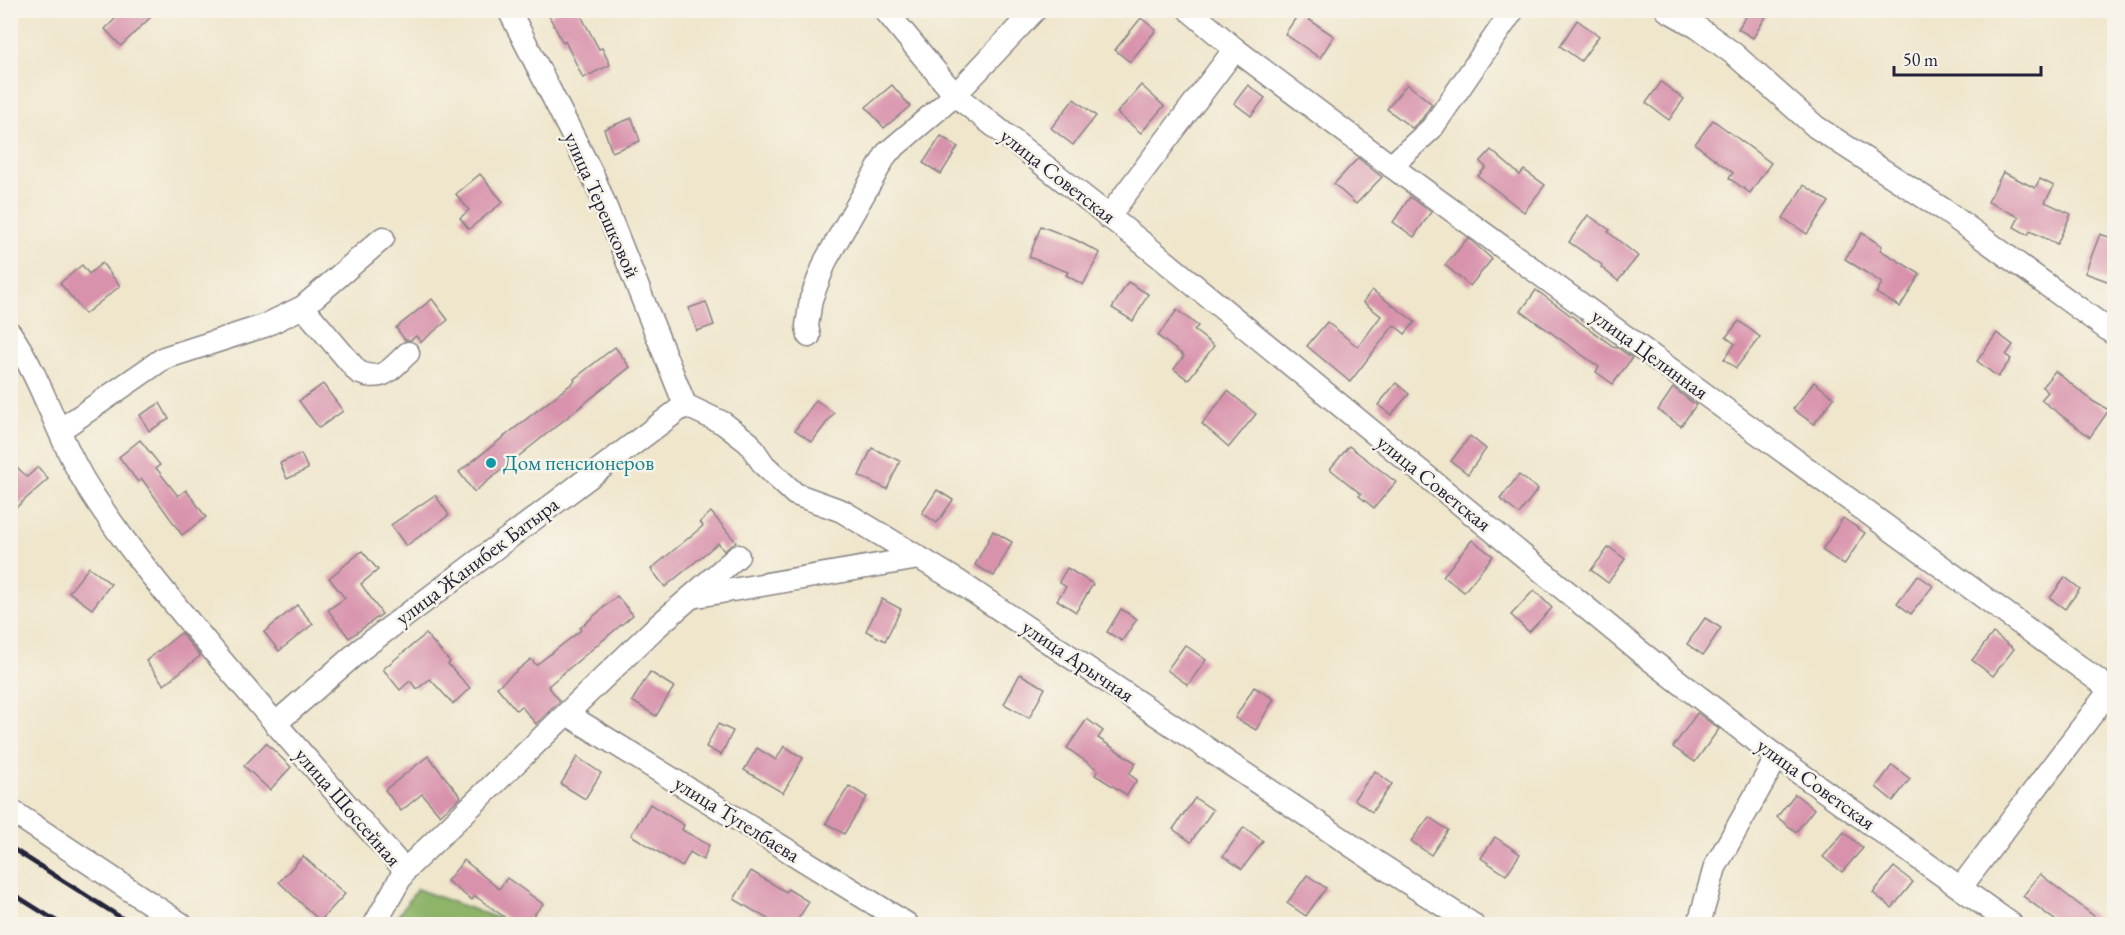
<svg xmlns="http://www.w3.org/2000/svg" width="2125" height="935" viewBox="0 0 2125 935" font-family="'EB Garamond',serif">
	<rect width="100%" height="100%" fill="#f7f3e8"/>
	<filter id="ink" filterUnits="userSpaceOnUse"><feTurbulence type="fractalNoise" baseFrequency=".0167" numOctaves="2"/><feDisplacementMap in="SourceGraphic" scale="12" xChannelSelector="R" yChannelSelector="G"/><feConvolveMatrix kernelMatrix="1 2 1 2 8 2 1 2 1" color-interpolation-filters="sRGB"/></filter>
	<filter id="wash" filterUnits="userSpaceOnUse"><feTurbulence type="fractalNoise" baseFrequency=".008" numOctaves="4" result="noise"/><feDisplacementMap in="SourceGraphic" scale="24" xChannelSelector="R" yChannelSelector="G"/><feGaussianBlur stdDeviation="1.35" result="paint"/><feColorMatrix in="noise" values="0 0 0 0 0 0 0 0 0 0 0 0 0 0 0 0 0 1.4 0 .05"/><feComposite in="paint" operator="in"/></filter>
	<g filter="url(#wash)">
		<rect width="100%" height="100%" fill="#efe6cc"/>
		<polygon fill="#8db469" stroke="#586b52" stroke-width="1.5" points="417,889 503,920 512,924 392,924"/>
		<g id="blocks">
			<g fill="#d892ac">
				<polygon points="124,10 158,10 121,46 105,29"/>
				<polygon points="559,10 578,10 599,49 602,48 610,65 583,78 565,41 563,43 549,16"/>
				<polygon points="1750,10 1770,10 1753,38 1738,29"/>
				<polygon points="1299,13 1334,36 1320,58 1285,34"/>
				<polygon points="1141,18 1156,30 1130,62 1115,50"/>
				<polygon points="1577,20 1599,36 1581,61 1560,46"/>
				<polygon points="1661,82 1684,99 1669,120 1646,103"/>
				<polygon points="1407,84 1432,104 1422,119 1412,128 1387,109"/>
				<polygon points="892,85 910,106 884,128 866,107"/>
				<polygon points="1141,85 1164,106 1141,133 1117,113"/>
				<polygon points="1248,85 1265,98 1251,116 1234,103"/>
				<polygon points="1074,99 1096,116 1073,145 1051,128"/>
				<polygon points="632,118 640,141 612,152 604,129"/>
				<polygon points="1713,120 1771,163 1750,193 1729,178 1733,173 1695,144"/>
				<polygon points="941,136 958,147 941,174 923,163"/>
				<polygon points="1491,150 1520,175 1524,170 1545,185 1524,212 1478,176 1486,167 1480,162"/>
				<polygon points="1358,158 1382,177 1356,204 1334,184"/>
				<polygon points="2003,172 2035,188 2040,179 2054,186 2045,202 2071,214 2057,244 2030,231 2028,235 2014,227 2019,217 1988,202"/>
				<polygon points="480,174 503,202 469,229 460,218 469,210 456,194"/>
				<polygon points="1804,185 1829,202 1807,234 1783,218"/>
				<polygon points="1410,197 1431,212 1414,237 1393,222"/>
				<polygon points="1588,215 1610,230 1608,232 1638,256 1618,281 1601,267 1602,265 1569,242"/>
				<polygon points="1041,226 1076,240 1100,253 1083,285 1066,275 1068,272 1029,257"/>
				<polygon points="1862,233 1882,246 1880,250 1920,274 1900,307 1876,293 1882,283 1845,259"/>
				<polygon points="2100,234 2115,239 2115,271 2110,282 2085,273"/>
				<polygon points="1468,238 1492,259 1470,286 1445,265"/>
				<polygon points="102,263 120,286 85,314 60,283 82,265 89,274"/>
				<polygon points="1128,282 1148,294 1133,321 1112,308"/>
				<polygon points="1372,290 1415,322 1405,334 1394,325 1350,382 1307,346 1327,322 1358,347 1381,316 1363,302"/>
				<polygon points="1536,290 1614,347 1615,346 1632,358 1613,384 1596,372 1599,367 1521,311"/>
				<polygon points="432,299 448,320 421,342 416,336 411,340 405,340 396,328"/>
				<polygon points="706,302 714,325 697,331 689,308"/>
				<polygon points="1177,310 1198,326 1194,330 1214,346 1188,380 1174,369 1184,356 1158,336"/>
				<polygon points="1739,321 1760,337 1736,368 1724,359 1735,344 1726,337"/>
				<polygon points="1997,333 2013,345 2006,355 2011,359 1998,377 1977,361"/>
				<polygon points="615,347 630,367 474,492 459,472 575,381 574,379"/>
				<polygon points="2055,371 2094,402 2109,410 2090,437 2041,400 2048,392 2042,387"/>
				<polygon points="1814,382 1834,398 1814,424 1793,409"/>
				<polygon points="1396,383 1409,394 1391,415 1378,405"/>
				<polygon points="323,384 343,411 319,428 299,401"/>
				<polygon points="1673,388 1696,405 1681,426 1658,410"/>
				<polygon points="1228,391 1256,414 1229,447 1202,424"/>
				<polygon points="816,400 834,413 812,442 795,430"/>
				<polygon points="160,403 169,419 149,431 140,415"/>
				<polygon points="1470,436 1486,449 1468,474 1451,461"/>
				<polygon points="140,440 160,465 156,468 178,496 186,490 206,517 182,535 142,479 138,482 119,457"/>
				<polygon points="1349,446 1396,482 1374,508 1359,496 1361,494 1330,469"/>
				<polygon points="872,448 900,461 887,489 859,476"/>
				<polygon points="301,454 308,469 287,479 280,463"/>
				<polygon points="10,460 27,477 38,467 48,479 10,513"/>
				<polygon points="1519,475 1538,489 1519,514 1500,499"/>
				<polygon points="937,490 953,500 937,523 922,513"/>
				<polygon points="435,495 449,515 406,546 391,525"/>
				<polygon points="711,512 736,542 724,551 718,543 665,587 651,569 703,526 700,522"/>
				<polygon points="1843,518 1865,533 1844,565 1822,550"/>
				<polygon points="993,531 1012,542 994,576 975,565"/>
				<polygon points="1472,540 1493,556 1464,592 1443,576"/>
				<polygon points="1609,547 1625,559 1608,583 1591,570"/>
				<polygon points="362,551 378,570 361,584 382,614 349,638 328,610 345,598 329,578"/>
				<polygon points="89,567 111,584 92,609 69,592"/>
				<polygon points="1067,568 1093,584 1076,612 1057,600 1066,587 1059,582"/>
				<polygon points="1918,575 1933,586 1911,614 1897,603"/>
				<polygon points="2065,577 2080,589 2065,609 2050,598"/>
				<polygon points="1534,590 1552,608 1529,632 1511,615"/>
				<polygon points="617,596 633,615 548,686 560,701 536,724 521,706 516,710 497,687 531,659 536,665 581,630 580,628"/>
				<polygon points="882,599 901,609 885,641 866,631"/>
				<polygon points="297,605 313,624 279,651 264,632"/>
				<polygon points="1121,609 1137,619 1122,641 1107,632"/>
				<polygon points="1705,618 1721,628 1703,655 1687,644"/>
				<polygon points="181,633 200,656 164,685 146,661"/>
				<polygon points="1993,633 2014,649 1993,676 1972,660"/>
				<polygon points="426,634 450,662 448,664 470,688 453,704 430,679 417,689 410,681 400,690 383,669"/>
				<polygon points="1185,645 1206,660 1188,685 1167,670"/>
				<polygon points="650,672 674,687 656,716 632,701"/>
				<polygon points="1020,674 1045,688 1029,718 1004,704"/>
				<polygon points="1254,687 1274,699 1256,730 1235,718"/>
				<polygon points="1697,713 1719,729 1695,762 1673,747"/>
				<polygon points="1087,719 1103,731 1098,738 1136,763 1129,774 1137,780 1127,795 1095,775 1098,770 1067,748"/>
				<polygon points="718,724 733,731 721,755 706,747"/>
				<polygon points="266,743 291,767 270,790 244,766"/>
				<polygon points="784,746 803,758 783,793 744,770 757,748 776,760"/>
				<polygon points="428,756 461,797 440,815 422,794 401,811 385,790"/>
				<polygon points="577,757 601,773 585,799 561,784"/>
				<polygon points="1892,765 1910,779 1893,801 1876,787"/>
				<polygon points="1375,771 1392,784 1372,812 1354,799"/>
				<polygon points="849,786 867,797 844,834 826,823"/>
				<polygon points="1795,794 1814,809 1796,832 1777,817"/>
				<polygon points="1195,798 1213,810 1191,842 1173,829"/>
				<polygon points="650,804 684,825 682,830 709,845 703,860 690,852 682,867 631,835"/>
				<polygon points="1429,817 1448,830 1431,855 1411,841"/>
				<polygon points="1244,827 1263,841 1242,869 1223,856"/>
				<polygon points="1844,832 1863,848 1842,872 1823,857"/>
				<polygon points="1495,837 1520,854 1506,875 1481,858"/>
				<polygon points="303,856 345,894 320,921 279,882"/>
				<polygon points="464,860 499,889 507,878 543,904 526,924 514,924 475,896 472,900 447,881"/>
				<polygon points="1894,867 1913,882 1892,908 1873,893"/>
				<polygon points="751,871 786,892 788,889 809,902 795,924 776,924 734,899"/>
				<polygon points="2040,874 2104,924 2060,924 2023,896"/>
				<polygon points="1307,875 1326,888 1306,916 1287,903"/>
			</g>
		</g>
	</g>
	<g filter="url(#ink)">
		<use href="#blocks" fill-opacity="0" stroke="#888484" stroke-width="1.5"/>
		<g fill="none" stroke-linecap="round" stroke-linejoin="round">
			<g stroke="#888484" stroke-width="25">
				<g id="street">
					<polyline points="509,10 594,178 685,405"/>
					<polyline points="885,10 955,95 1149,248 1639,651 1777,757 2011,924"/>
					<polyline points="1189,10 1235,49 1391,166 2114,692"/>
					<polyline points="1667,10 1697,27 1734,54 1816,127 1944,210 2114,334"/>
					<polyline points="1391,166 1432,128 1513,10"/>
					<polyline points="1108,217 1235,49"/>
					<path d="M303,307L358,372C384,383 390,369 408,353"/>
					<path d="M10,333C45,383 59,445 93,495C130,552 173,602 216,654C278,727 341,799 405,870L375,924"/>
					<polyline points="809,336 807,326 811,299 826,260 887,153 955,95 1035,10"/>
					<polyline points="685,405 723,423 749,443 764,465 795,494 842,511 956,580 1379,864 1472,924"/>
					<polyline points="60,430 164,358 264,326 303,307 383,238"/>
					<polyline points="691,597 919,558"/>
					<polyline points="567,714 907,924"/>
					<polyline points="275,724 360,650 685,405"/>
					<polyline points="10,810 181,924"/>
					<polyline points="405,870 653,630 738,556"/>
					<polyline points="1961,887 2114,685"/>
					<polyline points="1699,924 1715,867 1777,757"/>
				</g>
			</g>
			<use href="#street" stroke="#fff" stroke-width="22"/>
			<g stroke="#22223b" stroke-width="4.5">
				<polyline points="10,847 131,924"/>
				<polyline points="10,892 61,924"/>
			</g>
		</g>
	</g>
	<circle fill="#0f9aa8" stroke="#f7f3e8" stroke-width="2" cx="491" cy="463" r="6"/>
	<g text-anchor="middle" stroke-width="5" stroke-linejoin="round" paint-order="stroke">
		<g font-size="21" fill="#22223b" stroke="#f7f3e8">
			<text transform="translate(1058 176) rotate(38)" y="7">улица Советская</text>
			<text transform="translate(602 205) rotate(66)" y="7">улица Терешковой</text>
			<text transform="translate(1650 354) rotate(36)" y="7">улица Целинная</text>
			<text transform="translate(1434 483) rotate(39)" y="7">улица Советская</text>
			<text transform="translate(477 561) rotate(-37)" y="7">улица Жанибек Батыра</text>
			<text transform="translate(1078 661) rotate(34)" y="7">улица Арычная</text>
			<text transform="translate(1816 784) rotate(36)" y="7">улица Советская</text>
			<text transform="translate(348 807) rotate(49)" y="7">улица Шоссейная</text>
			<text transform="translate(737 819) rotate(32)" y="7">улица Тугелбаева</text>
		</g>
		<g font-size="21" fill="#0d838f" stroke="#f7f3e8" text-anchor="start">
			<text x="503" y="470">Дом пенсионеров</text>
		</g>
	</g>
	<rect width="2125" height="935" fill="none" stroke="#f7f3e8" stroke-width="36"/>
	<path d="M1894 66v9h147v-9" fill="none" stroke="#22223b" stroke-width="3"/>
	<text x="1903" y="66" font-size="18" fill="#22223b" stroke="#f7f3e8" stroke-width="4.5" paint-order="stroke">50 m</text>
</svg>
